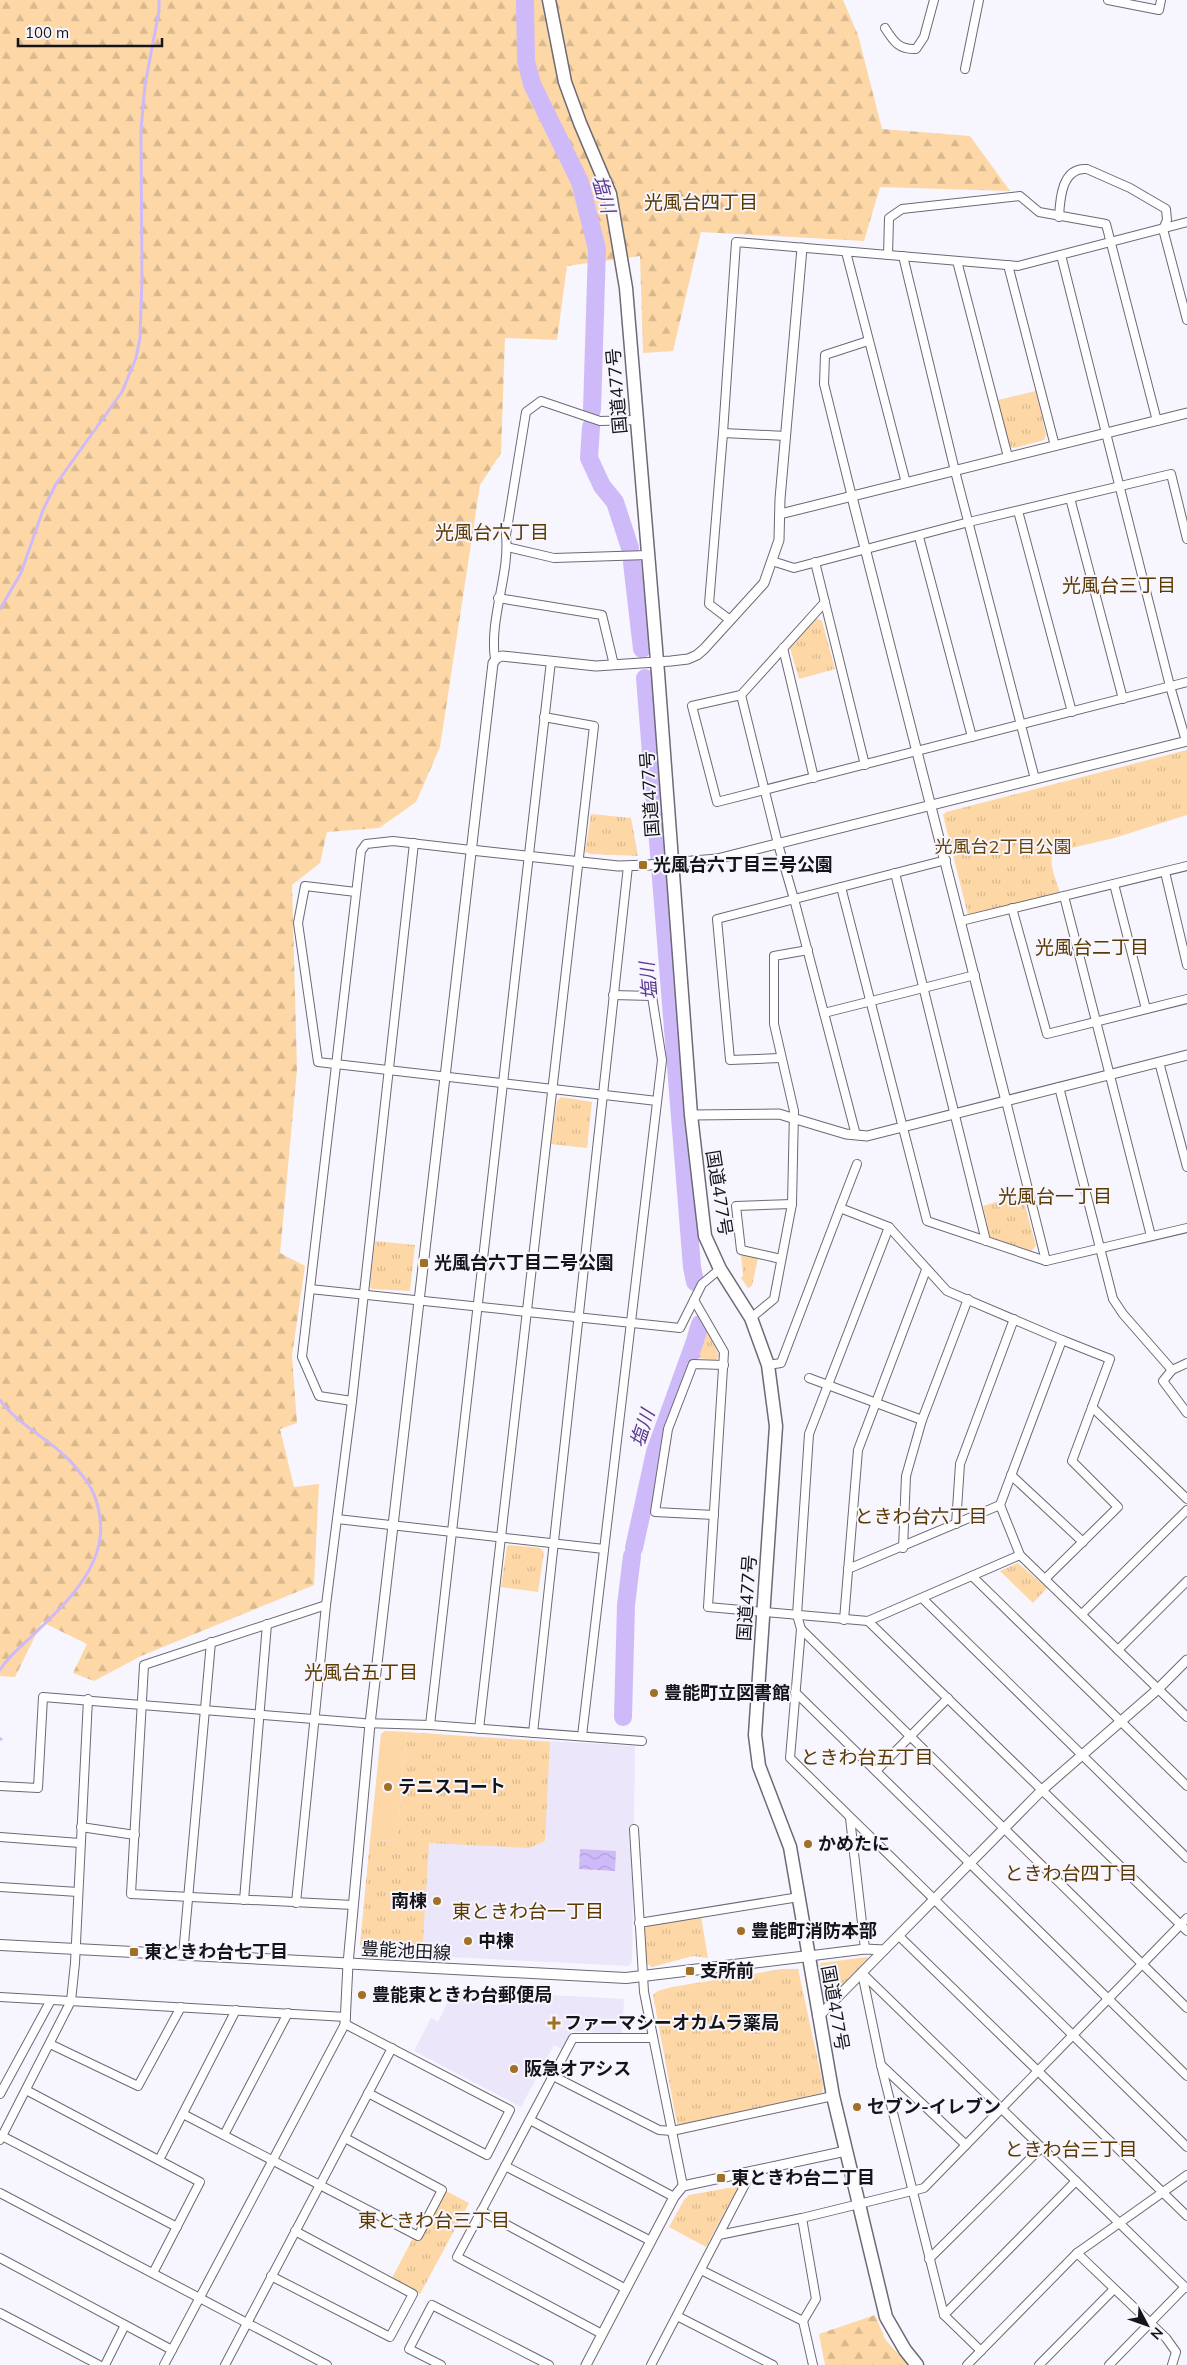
<svg xmlns="http://www.w3.org/2000/svg" width="1187" height="2365" viewBox="0 0 1187 2365" font-family="Mulish,'Noto Sans JP',sans-serif">
	<defs>
		<pattern id="grass-tufts" width="24" height="20" patternUnits="userSpaceOnUse" patternTransform="scale(1.25)"><rect width="24" height="20" fill="#fdd8a6"/><path d="M3 7l-1-3M5 7V3M7 7l1-3M15 17l-1-3M17 17v-4M19 17l1-3" fill="none" stroke="#d8b88e"/></pattern>
		<pattern id="forest-firs" width="22" height="20" patternUnits="userSpaceOnUse" patternTransform="scale(1.25)"><rect width="22" height="20" fill="#fdd8a6"/><path d="M5 1l3.5 6h-7zM16 11l3.5 6h-7z" fill="#d8b88e"/></pattern>
		<pattern id="water-waves" width="16" height="10" patternUnits="userSpaceOnUse" patternTransform="scale(1.25)"><rect width="16" height="10" fill="#cfbaf9"/><path d="M0 5q4-4 8 0t8 0" fill="none" stroke="#b19fd5"/></pattern>
	</defs>
	<rect width="100%" height="100%" fill="#f7f5fd"/>
	<g fill="#ece6fb">
		<polygon points="385,1731 635,1746 632,1962 629,1966 366,1953 360,1945 381,1734"/>
		<polygon points="454,1990 624,1999 622,2034 571,2031 562,2049 554,2045 521,2107 414,2051 431,2018 438,2022"/>
	</g>
	<g fill="url(#grass-tufts)">
		<polygon points="1036,391 1046,435 1044,440 1014,448 1009,447 997,403 998,400"/>
		<polygon points="816,618 822,621 835,669 799,679 790,648"/>
		<path d="M1187,750V815L1114,838L1054,852C1047,862 1057,882 1060,893L968,915L943,815L946,812Z"/>
		<polygon points="591,814 631,818 638,856 591,854 585,852"/>
		<polygon points="561,1097 592,1102 587,1148 551,1144 557,1101"/>
		<polygon points="1022,1194 1036,1246 1031,1251 990,1237 983,1206"/>
		<polygon points="375,1241 415,1245 410,1291 372,1289 370,1287"/>
		<polygon points="741,1255 758,1258 752,1286 748,1288 741,1278 743,1276"/>
		<polygon points="704,1324 719,1356 716,1360 690,1357 701,1325"/>
		<polygon points="510,1545 540,1548 544,1552 538,1592 501,1587 507,1546"/>
		<polygon points="1018,1563 1047,1588 1033,1603 1000,1571"/>
		<polygon points="406,1732 550,1742 545,1841 529,1848 429,1843 422,1957 366,1953 360,1945 370,1840 397,1841"/>
		<polygon points="701,1916 708,1958 693,1956 652,1967 646,1963 645,1928 650,1924"/>
		<polygon points="867,1957 869,1963 830,2002 826,2002 819,1967 821,1963"/>
		<polygon points="782,1969 798,1969 823,2084 822,2093 691,2123 677,2124 653,1995 658,1991 672,1987"/>
		<polygon points="739,2186 706,2247 669,2227 684,2200 689,2195"/>
		<polygon points="446,2191 469,2203 420,2294 392,2278 413,2238 419,2241"/>
	</g>
	<g fill="url(#forest-firs)">
		<polygon points="0,0 843,0 858,35 882,129 970,136 1010,191 880,187 864,241 701,232 673,351 643,353 640,256 567,266 557,340 505,338 501,453 480,485 440,747 416,802 379,828 327,832 320,863 292,885 297,1069 280,1253 305,1266 292,1356 297,1423 280,1429 294,1487 319,1484 314,1585 141,1656 94,1681 73,1673 87,1644 42,1622 15,1677 0,1676"/>
		<polygon points="875,2315 885,2339 908,2365 825,2365 819,2334"/>
	</g>
	<polygon fill="#fdd8a6" points="385,1731 406,1732 397,1841 370,1840 381,1734"/>
	<polygon fill="url(#water-waves)" points="580,1849 616,1851 615,1871 579,1869"/>
	<g fill="none" stroke-linecap="round" stroke-linejoin="round">
		<g stroke="#cfbaf9" stroke-width="3">
			<polyline points="0,609 21,573 43,510 56,484 122,392 136,358 140,338 142,279 141,130 145,85 159,11 159,0"/>
			<path d="M0,1400C17,1424 46,1437 66,1457C72,1462 76,1468 81,1474C92,1486 98,1502 100,1518C107,1567 63,1606 31,1637C19,1648 9,1656 0,1670"/>
			<polyline points="0,1739 1,1739"/>
		</g>
		<g stroke="#cfbaf9" stroke-width="18">
			<polyline points="525,0 526,61 532,84 580,182 597,249 592,410"/>
			<polyline points="591,427 589,458 602,486 615,502 630,548"/>
			<polyline points="632,563 642,649"/>
			<polyline points="645,678 692,1267 695,1282"/>
			<polyline points="634,1548 655,1452 695,1341 700,1324"/>
			<polyline points="623,1717 626,1605 632,1556"/>
		</g>
		<g stroke="#6d6975" stroke-width="10">
			<g id="minor">
				<polyline points="1108,0 1159,10 1161,0"/>
				<path d="M885,28C894,42 899,50 916,49L924,37L934,0"/>
				<polyline points="965,69 979,0"/>
				<path d="M1059,217C1060,198 1062,167 1087,169L1130,188L1166,209L1167,220L1163,229L1187,320"/>
				<polyline points="846,252 906,483"/>
				<polyline points="888,255 889,218 902,209 1020,196 1039,212 1106,224 1157,421"/>
				<polyline points="1061,255 1170,686 1186,741"/>
				<polyline points="903,256 955,471 1035,779"/>
				<polyline points="957,261 1008,457"/>
				<polyline points="1008,265 1055,446"/>
				<polyline points="723,433 786,436"/>
				<polyline points="852,497 824,384 825,355 868,341"/>
				<polyline points="1070,498 1123,699"/>
				<polyline points="1018,511 1072,712"/>
				<polyline points="919,537 972,737"/>
				<polyline points="507,547 554,558 648,555"/>
				<polyline points="772,561 794,568 969,522 1171,474 1187,539"/>
				<polyline points="815,562 865,765"/>
				<polyline points="498,598 602,615 614,665"/>
				<polyline points="825,602 741,695 692,706 717,802 1187,682"/>
				<polyline points="730,620 709,604 723,433 736,242 1018,266 1187,222"/>
				<polyline points="783,648 814,778"/>
				<path d="M495,659C489,618 510,575 506,535L526,412L541,401L600,421L637,420"/>
				<polyline points="741,695 778,844 794,899 856,1135"/>
				<polyline points="1165,872 1187,965"/>
				<polyline points="895,873 986,1241"/>
				<polyline points="1114,884 1146,1009"/>
				<polyline points="841,887 927,1221 1046,1261 1187,1228"/>
				<polyline points="356,892 305,886 298,923 318,1062 657,1101"/>
				<polyline points="1064,896 1151,1236"/>
				<polyline points="1012,908 1047,1034 1187,999"/>
				<polyline points="961,921 1187,866"/>
				<polyline points="824,1013 975,975"/>
				<polyline points="780,1058 730,1060 717,919 946,860"/>
				<polyline points="1159,1062 1187,1167"/>
				<polyline points="1059,1087 1113,1299 1123,1314 1172,1370 1163,1381 1187,1413"/>
				<polyline points="1006,1101 1046,1261"/>
				<polyline points="840,1208 857,1164"/>
				<polyline points="889,1227 809,1434 797,1615 801,1629 790,1758 1187,2147"/>
				<polyline points="781,1259 741,1250 736,1206 792,1204"/>
				<polyline points="310,1289 680,1328 702,1284 720,1269"/>
				<polyline points="694,1300 724,1352 708,1607 868,1621 1020,1555"/>
				<polyline points="751,1318 774,1299 792,1204 794,1111 774,1024 774,956 808,950"/>
				<polyline points="768,1365 781,1363 840,1208 889,1227 947,1291 1062,1340 1000,1505 1020,1555 1187,1717"/>
				<polyline points="1172,1370 1187,1363"/>
				<polyline points="809,1378 922,1420 968,1299"/>
				<polyline points="352,1401 319,1396 302,1357 361,851 366,844 393,841 471,850"/>
				<polyline points="1092,1407 1187,1499"/>
				<polyline points="1011,1475 1083,1542"/>
				<polyline points="714,1515 655,1512 668,1429 693,1364 724,1365"/>
				<polyline points="337,1519 604,1549"/>
				<polyline points="956,1524 960,1464 1014,1319"/>
				<polyline points="903,1548 906,1476 922,1420"/>
				<polyline points="848,1569 1000,1505"/>
				<polyline points="972,1576 1187,1786"/>
				<polyline points="1045,1579 1118,1507 1072,1461 1110,1359 1062,1340"/>
				<polyline points="922,1598 1187,1858"/>
				<polyline points="326,1605 144,1665 131,1894 353,1905"/>
				<polyline points="1082,1614 1187,1510"/>
				<polyline points="844,1620 858,1450 926,1270"/>
				<polyline points="868,1621 1187,1931"/>
				<polyline points="801,1629 1187,2008"/>
				<polyline points="1118,1650 1187,1581"/>
				<polyline points="795,1692 1187,2076"/>
				<polyline points="430,1725 551,661"/>
				<polyline points="479,1729 594,726 544,717"/>
				<polyline points="533,1733 628,866"/>
				<polyline points="582,1736 662,1060 652,996 613,995"/>
				<polyline points="876,1771 948,1698"/>
				<polyline points="0,1786 38,1788 43,1697 363,1723 430,1725 642,1741"/>
				<polyline points="850,1818 865,1949"/>
				<polyline points="81,1827 135,1835"/>
				<polyline points="634,1829 644,1992 683,2186"/>
				<polyline points="0,1837 80,1843"/>
				<polyline points="0,1887 78,1892"/>
				<polyline points="244,1900 267,1624"/>
				<polyline points="296,1903 326,1605 352,1401 414,843"/>
				<polyline points="639,1923 799,1897"/>
				<polyline points="899,1936 1187,2216"/>
				<polyline points="183,1955 211,1642"/>
				<polyline points="862,1973 1185,2287"/>
				<polyline points="862,1973 881,2065 944,2315 981,2351"/>
				<polyline points="0,1997 346,2017"/>
				<polyline points="50,2044 138,2086 181,2007"/>
				<polyline points="881,2065 966,2145"/>
				<polyline points="553,2076 659,2130 672,2131 833,2096"/>
				<polyline points="26,2090 200,2182 153,2273"/>
				<polyline points="0,2094 51,2000"/>
				<polyline points="183,2114 418,2236 442,2190 345,2138"/>
				<polyline points="530,2120 674,2197"/>
				<polyline points="224,2135 288,2013"/>
				<polyline points="2,2136 177,2227"/>
				<polyline points="0,2140 71,2001 75,1963 88,1699"/>
				<polyline points="159,2160 236,2010"/>
				<polyline points="505,2166 651,2241"/>
				<polyline points="0,2193 327,2365"/>
				<polyline points="481,2211 626,2289"/>
				<polyline points="719,2235 802,2218 924,2188 1187,1918"/>
				<polyline points="1077,2253 1166,2338 1176,2352 1172,2365"/>
				<polyline points="0,2258 172,2350"/>
				<polyline points="929,2259 1041,2148"/>
				<polyline points="701,2270 803,2321 816,2299 802,2218"/>
				<polyline points="271,2276 390,2337 413,2294 295,2231"/>
				<polyline points="0,2313 99,2365"/>
				<polyline points="944,2315 1076,2181"/>
				<polyline points="677,2316 773,2365"/>
				<polyline points="803,2321 813,2365"/>
				<polyline points="602,2334 457,2257 573,2038 653,2038"/>
				<polyline points="105,2365 125,2325"/>
				<polyline points="164,2365 345,2024 510,2110 487,2155 368,2093"/>
				<polyline points="225,2365 392,2048"/>
				<polyline points="441,2365 409,2349 432,2305 549,2365"/>
				<polyline points="651,2365 752,2171"/>
				<polyline points="967,2365 1077,2253 1187,2175"/>
				<polyline points="1039,2365 1114,2289"/>
				<polyline points="1109,2365 1185,2287 1187,2288"/>
			</g>
		</g>
		<g stroke="#6d6975" stroke-width="11">
			<g id="tertiary">
				<polyline points="852,497 1006,1101"/>
				<polyline points="780,514 1187,413"/>
				<polyline points="471,850 618,866 649,865"/>
				<polyline points="693,861 717,859 1187,741"/>
				<polyline points="691,1115 779,1114 846,1134 867,1136 1187,1055"/>
				<polyline points="809,1956 865,1949 884,1950"/>
				<polyline points="818,2017 1042,1790 1158,1689 1187,1660"/>
				<polyline points="345,2024 348,1964 370,1724 493,663 497,658 502,656 596,666 671,661 688,659 697,655 704,649 764,583 779,540 780,499 802,248"/>
				<polyline points="586,2365 674,2197 683,2186 846,2151"/>
			</g>
		</g>
		<g stroke="#6d6975" stroke-width="12">
			<polyline id="secondary" points="0,1945 626,1978 809,1956"/>
		</g>
		<g stroke="#6d6975" stroke-width="15">
			<polyline id="trunk" points="549,0 565,82 580,123 610,194 626,288 658,673 691,1115 705,1236 720,1269 751,1318 768,1365 776,1426 755,1735 759,1766 790,1847 833,2096 886,2317 905,2350 917,2365"/>
		</g>
		<use href="#minor" stroke="#fff" stroke-width="8"/>
		<use href="#tertiary" stroke="#fff" stroke-width="9"/>
		<use href="#secondary" stroke="#fff" stroke-width="10"/>
		<use href="#trunk" stroke="#fff" stroke-width="12"/>
		<g stroke="#6d6975" stroke-width="11" stroke-linecap="butt">
			<polyline id="tertiary-bridge" points="649,865 693,861"/>
		</g>
		<use href="#tertiary-bridge" stroke="#fff" stroke-width="9"/>
	</g>
	<g fill="#a07024" stroke="#f7f5fd" stroke-width="2">
		<rect x="638" y="860" width="10" height="10" rx="2.5"/>
		<rect x="419" y="1258" width="10" height="10" rx="2.5"/>
		<circle cx="654" cy="1693" r="5"/>
		<circle cx="388" cy="1787" r="5"/>
		<circle cx="808" cy="1844" r="5"/>
		<circle cx="437" cy="1901" r="5"/>
		<circle cx="741" cy="1931" r="5"/>
		<circle cx="468" cy="1941" r="5"/>
		<rect x="129" y="1947" width="10" height="10" rx="2.5"/>
		<rect x="685" y="1966" width="10" height="10" rx="2.5"/>
		<circle cx="362" cy="1995" r="5"/>
		<path d="M551.5 2015.5h5v5h5v5h-5v5h-5v-5h-5v-5h5z"/>
		<circle cx="514" cy="2069" r="5"/>
		<circle cx="857" cy="2107" r="5"/>
		<rect x="716" y="2173" width="10" height="10" rx="2.5"/>
	</g>
	<g text-anchor="middle" stroke-width="4" stroke-linejoin="round" paint-order="stroke">
		<g font-size="18" fill="#151419" stroke="#f7f5fd">
			<text transform="translate(617 391) rotate(-95)" y="6">国道477号</text>
			<text transform="translate(650 794) rotate(-94)" y="6">国道477号</text>
			<text transform="translate(719 1193) rotate(81)" y="6">国道477号</text>
			<text transform="translate(747 1598) rotate(-86)" y="6">国道477号</text>
			<text transform="translate(406 1951) rotate(3)" y="6">豊能池田線</text>
			<text transform="translate(835 2008) rotate(80)" y="6">国道477号</text>
		</g>
		<g font-size="18" fill="#654304" stroke="#f7f5fd">
			<text x="1003" y="853">光風台2丁目公園</text>
		</g>
		<g font-size="18" font-weight="bold" fill="#151419" stroke="#f7f5fd" text-anchor="start">
			<text x="653" y="871">光風台六丁目三号公園</text>
			<text x="434" y="1269">光風台六丁目二号公園</text>
			<text x="664" y="1699">豊能町立図書館</text>
			<text x="398" y="1793">テニスコート</text>
			<text x="818" y="1850">かめたに</text>
			<text x="427" y="1907" text-anchor="end">南棟</text>
			<text x="751" y="1937">豊能町消防本部</text>
			<text x="478" y="1947">中棟</text>
			<text x="144" y="1958">東ときわ台七丁目</text>
			<text x="700" y="1977">支所前</text>
			<text x="372" y="2001">豊能東ときわ台郵便局</text>
			<text x="564" y="2029">ファーマシーオカムラ薬局</text>
			<text x="524" y="2075">阪急オアシス</text>
			<text x="867" y="2113">セブン-イレブン</text>
			<text x="731" y="2184">東ときわ台二丁目</text>
		</g>
		<g font-size="19" font-style="italic" fill="#5d3991" stroke="#f7f5fd">
			<text transform="translate(604 194) rotate(74)" y="7">塩川</text>
			<text transform="translate(648 981) rotate(-95)" y="7">塩川</text>
			<text transform="translate(642 1428) rotate(-72)" y="7">塩川</text>
		</g>
		<g font-size="19" fill="#5a3a00" stroke="#f7f5fd">
			<text x="701" y="209">光風台四丁目</text>
			<text x="492" y="539">光風台六丁目</text>
			<text x="1119" y="592">光風台三丁目</text>
			<text x="1092" y="954">光風台二丁目</text>
			<text x="1055" y="1203">光風台一丁目</text>
			<text x="921" y="1523">ときわ台六丁目</text>
			<text x="361" y="1679">光風台五丁目</text>
			<text x="867" y="1764">ときわ台五丁目</text>
			<text x="1071" y="1880">ときわ台四丁目</text>
			<text x="528" y="1918">東ときわ台一丁目</text>
			<text x="1071" y="2156">ときわ台三丁目</text>
			<text x="434" y="2227">東ときわ台三丁目</text>
		</g>
	</g>
	<g transform="translate(1147 2325) rotate(131)" stroke="#f7f5fd" stroke-width="4" paint-order="stroke">
	<path d="M0-4L9 19L0 12L-9 19Z" fill="#151419"/>
	<text y="-8" font-size="14" font-weight="bold" text-anchor="middle" fill="#151419">N</text>
	</g>
	<path d="M18 38v8h144v-8" fill="none" stroke="#151419" stroke-width="2.5"/>
	<text x="25" y="38" font-size="15" fill="#151419" stroke="#f7f5fd" stroke-width="4" paint-order="stroke">100 m</text>
</svg>
